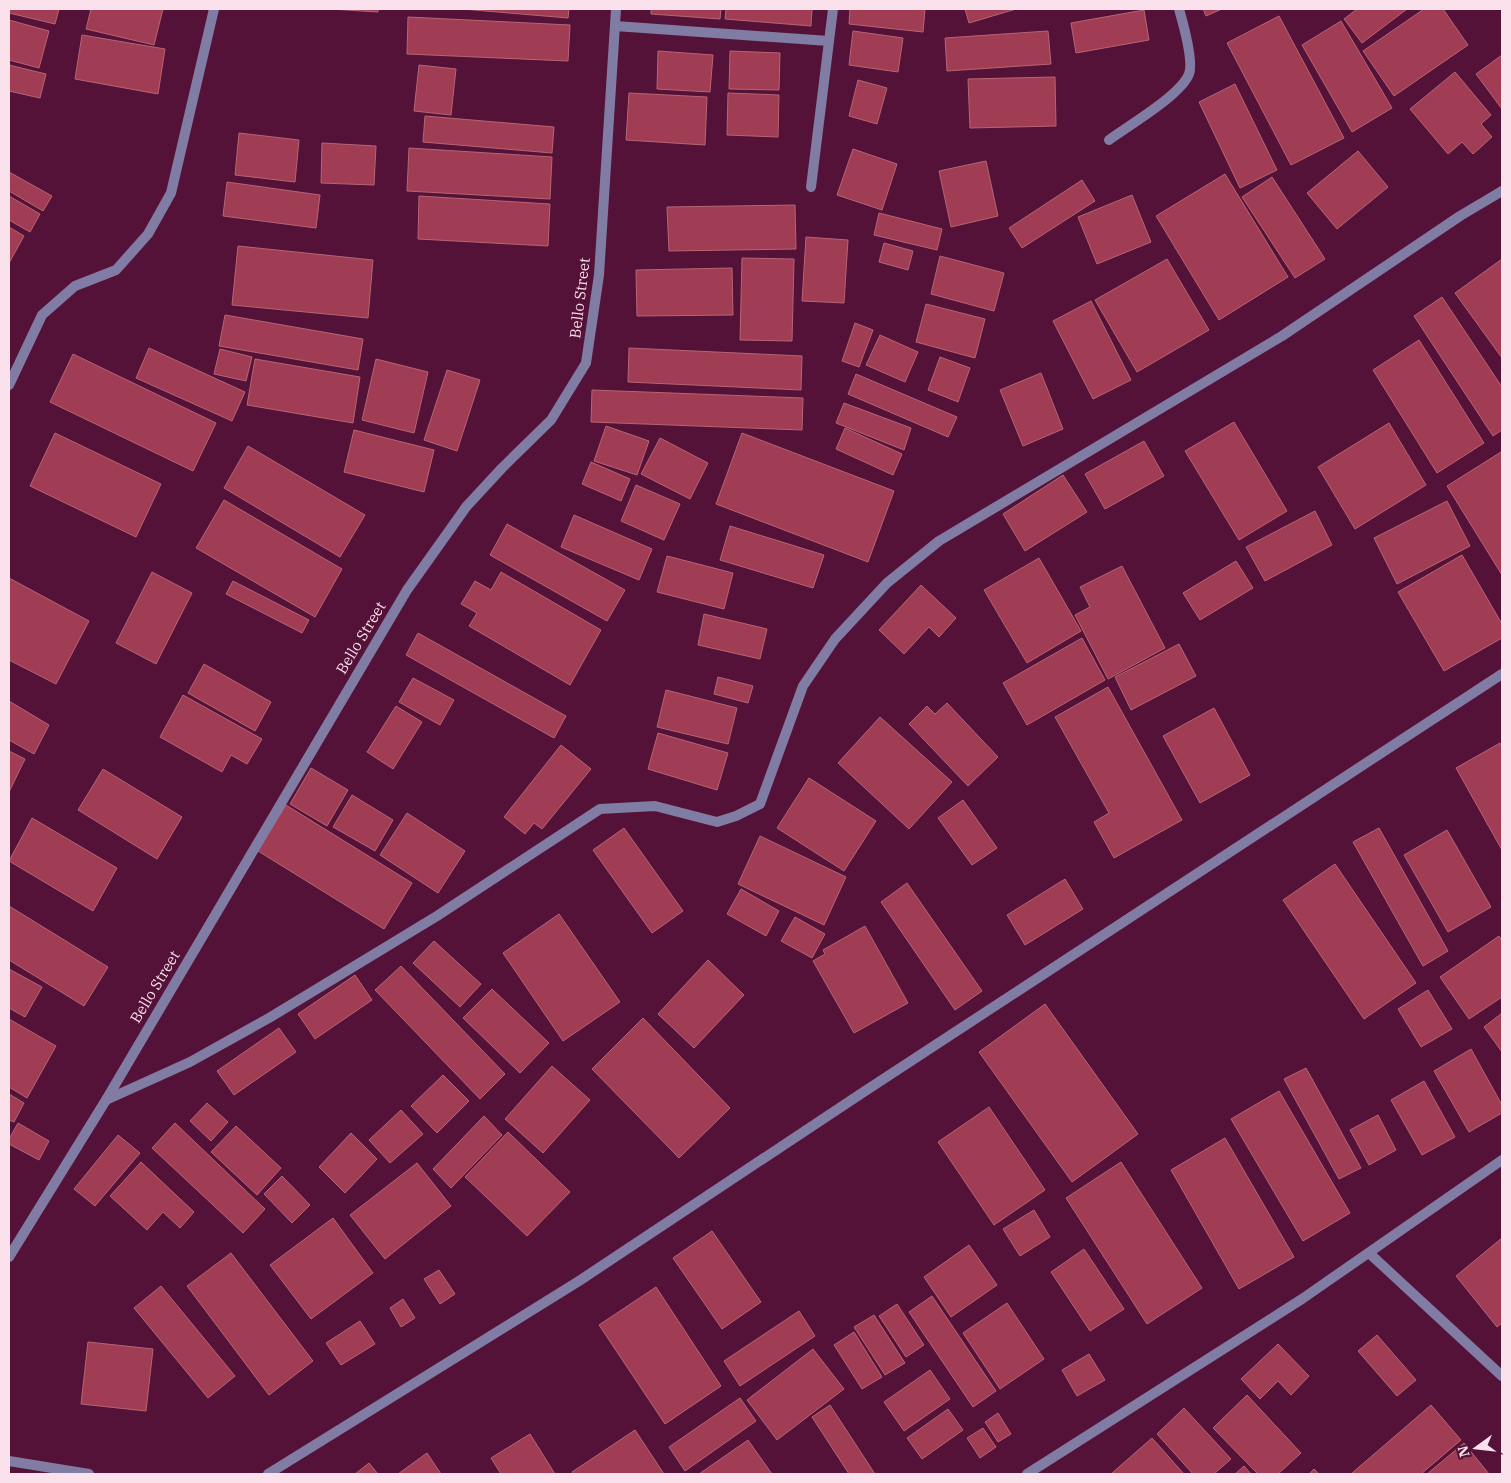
<svg xmlns="http://www.w3.org/2000/svg" width="1511" height="1483" viewBox="0 0 1511 1483" font-family="'IBM Plex Serif',serif">
	<rect width="100%" height="100%" fill="#551239"/>
	<g fill="#a03c53" stroke="#b76574">
		<polygon points="9,9 59,9 55,24 9,13"/>
		<polygon points="91,9 163,9 154,45 86,29"/>
		<polygon points="330,9 378,9 378,12"/>
		<polygon points="462,9 569,9 568,18"/>
		<polygon points="651,9 721,9 720,19 651,14"/>
		<polygon points="726,9 812,9 811,26 725,19"/>
		<polygon points="850,9 925,9 923,32 849,24"/>
		<polygon points="965,9 1016,9 969,23"/>
		<polygon points="1203,9 1222,9 1206,16"/>
		<polygon points="1357,9 1407,9 1362,43 1344,19"/>
		<polygon points="1424,9 1443,9 1468,45 1394,96 1363,51"/>
		<polygon points="1144,10 1149,40 1076,53 1071,23"/>
		<polygon points="1279,16 1344,138 1291,165 1227,43"/>
		<polygon points="408,17 570,25 568,61 407,54"/>
		<polygon points="9,20 49,31 39,68 9,60"/>
		<polygon points="1341,21 1392,108 1352,132 1302,45"/>
		<polygon points="853,31 903,38 898,72 849,65"/>
		<polygon points="1048,31 1051,64 947,71 945,38"/>
		<polygon points="82,35 165,49 158,94 75,79"/>
		<polygon points="658,51 713,55 710,92 657,89"/>
		<polygon points="730,51 780,53 779,90 729,89"/>
		<polygon points="1502,55 1502,109 1476,74"/>
		<polygon points="9,65 46,74 40,98 9,91"/>
		<polygon points="419,65 456,69 451,115 414,111"/>
		<polygon points="1455,72 1491,115 1481,124 1492,137 1473,154 1462,142 1448,154 1410,109"/>
		<polygon points="1055,77 1056,126 970,128 968,79"/>
		<polygon points="858,80 887,88 877,124 849,116"/>
		<polygon points="1235,84 1277,170 1240,188 1199,102"/>
		<polygon points="629,93 707,97 705,145 626,140"/>
		<polygon points="728,93 779,95 778,137 727,135"/>
		<polygon points="425,116 554,127 552,153 423,142"/>
		<polygon points="239,133 299,140 295,182 235,175"/>
		<polygon points="322,143 376,146 374,185 321,183"/>
		<polygon points="409,148 552,157 550,199 407,191"/>
		<polygon points="853,149 897,164 882,210 837,195"/>
		<polygon points="1358,151 1388,187 1337,229 1307,193"/>
		<polygon points="986,161 998,216 951,227 939,171"/>
		<polygon points="9,172 52,196 43,211 9,191"/>
		<polygon points="1225,174 1288,277 1219,320 1156,216"/>
		<polygon points="1272,177 1325,259 1295,278 1242,197"/>
		<polygon points="1082,180 1095,201 1022,248 1009,228"/>
		<polygon points="227,182 320,195 316,228 223,216"/>
		<polygon points="1132,195 1151,242 1097,264 1078,217"/>
		<polygon points="9,196 40,214 30,232 9,220"/>
		<polygon points="419,196 550,204 548,246 418,239"/>
		<polygon points="795,205 796,249 669,251 667,207"/>
		<polygon points="879,213 942,229 937,250 874,235"/>
		<polygon points="9,227 24,236 9,263"/>
		<polygon points="806,237 848,240 844,303 802,301"/>
		<polygon points="884,243 913,251 908,270 879,262"/>
		<polygon points="238,246 373,260 368,318 232,305"/>
		<polygon points="940,256 1004,273 994,311 931,294"/>
		<polygon points="742,258 794,259 792,341 740,340"/>
		<polygon points="1167,259 1209,330 1137,372 1095,300"/>
		<polygon points="1502,259 1502,358 1455,293"/>
		<polygon points="732,268 733,315 637,316 636,270"/>
		<polygon points="1442,297 1502,387 1502,430 1493,436 1414,316"/>
		<polygon points="1091,301 1131,380 1093,399 1053,321"/>
		<polygon points="926,304 985,319 975,358 916,342"/>
		<polygon points="225,315 363,339 358,370 219,346"/>
		<polygon points="855,323 873,330 859,367 842,361"/>
		<polygon points="880,335 918,352 905,382 866,365"/>
		<polygon points="1419,340 1484,443 1437,473 1373,370"/>
		<polygon points="149,348 245,392 232,421 136,378"/>
		<polygon points="629,348 802,356 801,390 628,382"/>
		<polygon points="220,349 252,357 246,381 214,374"/>
		<polygon points="73,354 216,423 193,471 50,402"/>
		<polygon points="940,357 970,368 958,402 928,390"/>
		<polygon points="255,359 360,377 353,423 247,405"/>
		<polygon points="376,359 428,372 414,433 362,420"/>
		<polygon points="447,370 480,380 457,451 424,440"/>
		<polygon points="1041,373 1063,429 1023,446 1000,390"/>
		<polygon points="856,374 957,417 948,437 848,394"/>
		<polygon points="592,390 803,398 802,430 591,422"/>
		<polygon points="844,403 911,428 904,450 836,423"/>
		<polygon points="1234,422 1287,511 1239,540 1185,451"/>
		<polygon points="1389,423 1426,485 1355,529 1318,467"/>
		<polygon points="606,426 649,441 637,475 594,461"/>
		<polygon points="845,428 902,454 893,475 836,449"/>
		<polygon points="354,430 434,450 424,492 344,472"/>
		<polygon points="55,433 161,484 136,537 30,486"/>
		<polygon points="742,433 894,491 868,562 716,504"/>
		<polygon points="660,438 708,463 690,499 641,474"/>
		<polygon points="1144,441 1164,476 1105,509 1085,474"/>
		<polygon points="248,446 365,515 340,557 224,488"/>
		<polygon points="1501,452 1502,454 1502,575 1447,486"/>
		<polygon points="591,462 630,479 621,501 582,484"/>
		<polygon points="1063,475 1087,512 1025,551 1003,514"/>
		<polygon points="636,485 680,504 664,540 621,521"/>
		<polygon points="224,500 342,569 315,617 196,548"/>
		<polygon points="1447,501 1470,546 1397,584 1374,538"/>
		<polygon points="1315,511 1332,545 1265,581 1246,547"/>
		<polygon points="574,515 652,549 639,580 561,547"/>
		<polygon points="507,524 625,590 607,621 490,555"/>
		<polygon points="730,526 824,555 813,588 720,560"/>
		<polygon points="1462,555 1502,624 1502,638 1444,671 1398,592"/>
		<polygon points="667,556 733,573 724,609 657,592"/>
		<polygon points="1039,558 1081,631 1027,663 984,590"/>
		<polygon points="1236,561 1253,588 1200,620 1183,593"/>
		<polygon points="1122,566 1165,648 1108,679 1075,615 1090,607 1080,587"/>
		<polygon points="152,572 192,593 156,664 116,643"/>
		<polygon points="501,572 601,630 570,685 469,626 477,613 461,604 475,581 491,590"/>
		<polygon points="9,578 89,621 56,684 9,660"/>
		<polygon points="233,581 309,620 302,633 226,594"/>
		<polygon points="921,585 956,618 939,637 929,627 904,654 879,630"/>
		<polygon points="704,614 767,629 760,659 698,645"/>
		<polygon points="418,633 566,716 554,738 406,655"/>
		<polygon points="1082,638 1105,680 1027,725 1003,683"/>
		<polygon points="1179,644 1196,676 1131,710 1115,677"/>
		<polygon points="204,664 271,702 255,731 188,693"/>
		<polygon points="718,677 753,686 748,703 714,694"/>
		<polygon points="413,678 454,700 440,725 399,702"/>
		<polygon points="1108,687 1182,820 1114,858 1094,822 1109,813 1055,717"/>
		<polygon points="666,690 737,708 728,744 657,727"/>
		<polygon points="183,695 262,739 247,764 231,755 222,772 160,737"/>
		<polygon points="9,701 49,725 34,754 9,740"/>
		<polygon points="947,703 998,757 968,786 909,724 927,706 935,714"/>
		<polygon points="396,706 422,722 393,769 367,752"/>
		<polygon points="1214,708 1250,775 1200,803 1163,736"/>
		<polygon points="880,717 952,782 909,829 838,763"/>
		<polygon points="658,733 728,753 717,790 648,769"/>
		<polygon points="1500,743 1502,748 1502,850 1456,768"/>
		<polygon points="561,745 591,769 542,829 534,823 525,834 504,817"/>
		<polygon points="9,751 25,759 9,792"/>
		<polygon points="311,768 348,790 327,826 290,804"/>
		<polygon points="103,769 182,817 157,859 78,810"/>
		<polygon points="809,778 876,821 844,871 777,828"/>
		<polygon points="352,795 393,820 375,851 333,827"/>
		<polygon points="963,800 997,848 972,865 938,818"/>
		<polygon points="286,805 412,883 384,929 258,851"/>
		<polygon points="407,813 465,851 438,893 380,855"/>
		<polygon points="32,818 117,868 93,911 9,861"/>
		<polygon points="624,828 683,911 652,933 593,850"/>
		<polygon points="1379,828 1448,951 1423,966 1353,842"/>
		<polygon points="1447,830 1491,907 1448,932 1404,855"/>
		<polygon points="760,836 846,877 824,925 738,884"/>
		<polygon points="1335,864 1416,983 1364,1019 1283,900"/>
		<polygon points="1065,879 1083,909 1025,945 1007,915"/>
		<polygon points="907,883 982,991 955,1010 881,902"/>
		<polygon points="741,889 779,911 766,936 727,914"/>
		<polygon points="9,906 108,967 84,1006 9,960"/>
		<polygon points="559,914 620,1002 563,1041 503,953"/>
		<polygon points="795,917 825,934 812,958 781,941"/>
		<polygon points="865,926 908,1003 854,1033 813,961 825,954 823,950"/>
		<polygon points="1499,936 1502,941 1502,997 1469,1019 1440,977"/>
		<polygon points="434,941 481,984 460,1007 413,963"/>
		<polygon points="708,960 744,995 694,1048 658,1014"/>
		<polygon points="401,966 505,1074 480,1099 375,990"/>
		<polygon points="9,969 42,987 25,1017 9,1008"/>
		<polygon points="355,975 372,1000 315,1039 298,1014"/>
		<polygon points="492,989 549,1043 520,1073 463,1018"/>
		<polygon points="1428,990 1452,1029 1421,1047 1398,1009"/>
		<polygon points="1045,1004 1138,1134 1072,1182 979,1052"/>
		<polygon points="1502,1013 1502,1052 1484,1027"/>
		<polygon points="643,1018 730,1108 679,1158 592,1069"/>
		<polygon points="9,1019 56,1046 27,1098 9,1087"/>
		<polygon points="279,1028 296,1052 234,1095 217,1071"/>
		<polygon points="1471,1049 1502,1105 1502,1113 1469,1132 1434,1071"/>
		<polygon points="552,1066 590,1100 543,1153 505,1119"/>
		<polygon points="1306,1068 1361,1168 1339,1179 1284,1079"/>
		<polygon points="443,1075 469,1101 437,1133 411,1106"/>
		<polygon points="1424,1081 1455,1137 1422,1155 1391,1100"/>
		<polygon points="1279,1091 1350,1213 1303,1241 1231,1119"/>
		<polygon points="9,1094 24,1103 14,1122 9,1120"/>
		<polygon points="207,1103 228,1122 211,1141 190,1121"/>
		<polygon points="989,1107 1045,1190 994,1225 938,1142"/>
		<polygon points="401,1110 423,1134 390,1163 369,1140"/>
		<polygon points="1378,1115 1396,1150 1369,1165 1350,1130"/>
		<polygon points="484,1116 502,1135 451,1188 433,1169"/>
		<polygon points="18,1123 49,1141 39,1160 9,1144 9,1139"/>
		<polygon points="175,1123 265,1209 243,1233 152,1148"/>
		<polygon points="236,1126 281,1168 257,1195 211,1152"/>
		<polygon points="508,1132 570,1192 527,1236 465,1177"/>
		<polygon points="351,1133 377,1159 345,1193 319,1167"/>
		<polygon points="118,1135 140,1153 95,1206 74,1189"/>
		<polygon points="1225,1138 1294,1257 1239,1289 1171,1170"/>
		<polygon points="141,1162 194,1212 180,1228 163,1212 147,1230 110,1196"/>
		<polygon points="1121,1162 1202,1288 1147,1324 1066,1198"/>
		<polygon points="417,1163 451,1206 385,1259 350,1215"/>
		<polygon points="282,1176 310,1205 292,1223 264,1194"/>
		<polygon points="1034,1210 1050,1237 1020,1256 1003,1229"/>
		<polygon points="333,1218 373,1273 311,1319 270,1265"/>
		<polygon points="712,1231 761,1302 722,1329 673,1258"/>
		<polygon points="1502,1238 1502,1323 1497,1327 1456,1276"/>
		<polygon points="969,1245 997,1285 951,1317 924,1277"/>
		<polygon points="1084,1249 1124,1309 1090,1331 1051,1272"/>
		<polygon points="231,1253 313,1361 269,1395 187,1286"/>
		<polygon points="439,1270 455,1294 440,1304 424,1279"/>
		<polygon points="161,1286 235,1376 208,1398 134,1308"/>
		<polygon points="656,1287 721,1386 665,1424 599,1325"/>
		<polygon points="932,1296 996,1391 973,1407 909,1312"/>
		<polygon points="403,1299 415,1318 401,1327 390,1308"/>
		<polygon points="1007,1303 1044,1359 1000,1389 963,1333"/>
		<polygon points="897,1304 924,1345 906,1357 879,1316"/>
		<polygon points="799,1311 815,1336 740,1386 724,1361"/>
		<polygon points="874,1315 905,1363 885,1375 854,1327"/>
		<polygon points="360,1321 375,1344 341,1365 326,1343"/>
		<polygon points="854,1332 882,1377 862,1389 834,1345"/>
		<polygon points="1377,1335 1416,1380 1397,1396 1358,1351"/>
		<polygon points="88,1342 153,1349 146,1411 81,1404"/>
		<polygon points="1278,1344 1309,1376 1291,1395 1278,1381 1260,1399 1241,1379"/>
		<polygon points="813,1349 844,1389 777,1440 747,1400"/>
		<polygon points="1089,1354 1105,1380 1077,1396 1062,1370"/>
		<polygon points="930,1370 950,1399 904,1431 884,1402"/>
		<polygon points="1247,1395 1301,1453 1278,1474 1258,1474 1213,1428"/>
		<polygon points="740,1398 756,1421 685,1471 669,1447"/>
		<polygon points="830,1405 875,1474 849,1474 812,1417"/>
		<polygon points="1431,1405 1461,1440 1421,1474 1351,1474"/>
		<polygon points="1184,1408 1231,1459 1214,1474 1193,1474 1157,1434"/>
		<polygon points="948,1409 963,1430 922,1459 907,1438"/>
		<polygon points="998,1413 1011,1434 998,1442 985,1422"/>
		<polygon points="983,1428 996,1447 980,1458 967,1438"/>
		<polygon points="635,1430 664,1474 573,1474 572,1472"/>
		<polygon points="530,1434 555,1474 501,1474 491,1458"/>
		<polygon points="1152,1438 1184,1474 1111,1474"/>
		<polygon points="748,1440 772,1474 699,1474"/>
		<polygon points="1464,1443 1489,1474 1427,1474"/>
		<polygon points="427,1453 441,1474 398,1474"/>
		<polygon points="369,1463 378,1474 355,1474"/>
		<polygon points="1244,1466 1251,1474 1235,1474"/>
		<polygon points="1314,1469 1319,1474 1309,1474"/>
	</g>
	<g fill="none" stroke-linecap="round" stroke-linejoin="round">
		<g stroke="#807ca3" stroke-width="10">
			<polyline points="615,26 829,41"/>
			<path d="M1109,140C1128,126 1181,95 1189,74C1194,61 1183,23 1179,9"/>
			<polyline points="811,187 833,9"/>
			<polyline points="9,385 42,315 75,286 116,270 148,234 171,193 214,9"/>
			<polyline points="106,1100 190,1062 269,1018 437,916 600,809 655,806 717,822 736,816 760,804 803,686 835,639 887,583 939,541 1282,336 1460,216 1502,191"/>
			<polyline points="1369,1253 1502,1376"/>
			<polyline points="9,1257 106,1100 407,590 466,507 502,468 551,420 586,363 599,275 616,9"/>
			<polyline points="9,1461 89,1474"/>
			<polyline points="268,1474 579,1281 859,1095 1502,674"/>
			<polyline points="1027,1474 1302,1299 1502,1160"/>
		</g>
	</g>
	<g text-anchor="middle" stroke-width="4.5" stroke-linejoin="round" paint-order="stroke">
		<g font-size="15" fill="#fbe1ec" stroke="#551239">
			<text transform="translate(580 298) rotate(-83)" y="5">Bello Street</text>
			<text transform="translate(361 638) rotate(-59)" y="5">Bello Street</text>
			<text transform="translate(155 987) rotate(-59)" y="5">Bello Street</text>
		</g>
	</g>
	<rect width="1511" height="1483" fill="none" stroke="#fbe1ec" stroke-width="20"/>
	<g transform="translate(1476 1448) rotate(255)" stroke="#551239" stroke-width="4" paint-order="stroke">
	<path d="M0-4L9 19L0 12L-9 19Z" fill="#fbe1ec"/>
	<text y="-8" font-size="14" font-weight="bold" text-anchor="middle" fill="#fbe1ec">N</text>
	</g>
</svg>
